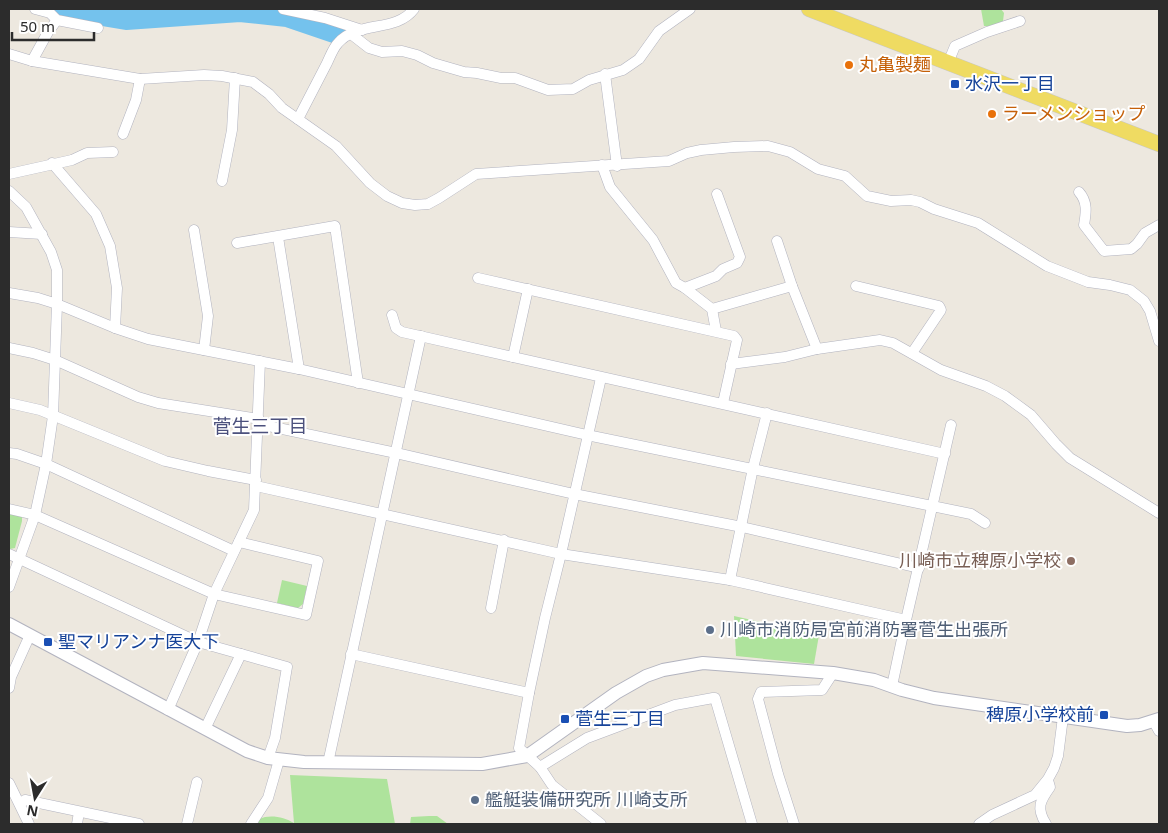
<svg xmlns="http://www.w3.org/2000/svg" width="1168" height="833" viewBox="0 0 1168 833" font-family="'Noto Sans','Noto Sans JP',sans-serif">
	<rect width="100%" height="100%" fill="#ede8df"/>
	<g fill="#aee39c">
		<polygon points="981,9 1001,9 1004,13 1003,21 992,26 984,26"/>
		<polygon points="9,514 22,516 22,521 15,548 10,549"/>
		<polygon points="282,580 307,586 303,604 298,608 277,603"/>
		<polygon points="734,616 819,635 814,664 736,656"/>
		<path d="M290,775L387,779L395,824H258L259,819C270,814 284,817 294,823Z"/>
		<polygon points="429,816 437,816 448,824 410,824 411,817"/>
	</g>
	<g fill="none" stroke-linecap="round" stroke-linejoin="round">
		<polyline stroke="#74c2ed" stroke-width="20" points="60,9 126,20 240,12 287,17 337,34"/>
		<g stroke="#b2b3bf" stroke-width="11">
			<g id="minor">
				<polyline points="35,9 50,13 57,20 98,28"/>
				<polyline points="283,9 325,18 362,30"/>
				<polyline points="351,34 369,48 382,52 402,51 417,55 433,63 464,72 477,73 501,78 515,78 548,90 573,89 589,80 623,70 639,59 659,31 690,9"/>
				<polyline points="9,54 32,61 140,79 204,75 222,76 253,82 269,94 282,108 336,146 370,183 387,196 402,203 415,205 428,204 439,198 476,174 669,161 687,153 701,150 734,147 768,146 790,152 818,169 845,176 867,196 891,201 911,200 920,202 934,209 978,223 1047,266 1088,282 1110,285 1130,290 1144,301 1150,311 1159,341"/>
				<polyline points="32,61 48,32 57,20"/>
				<polyline points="948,63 955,46 987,32 1020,21"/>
				<polyline points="605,74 617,166"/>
				<path d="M298,119C308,100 317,82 327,63C330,57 333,48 338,43C358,20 396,33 414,9"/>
				<polyline points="123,134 136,100 140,79"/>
				<polyline points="52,163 96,214 110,246 117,288 115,328"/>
				<polyline points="602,165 610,187 653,240 676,283 685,288 712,309 716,331"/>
				<polyline points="9,174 72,160 87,153 113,152"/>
				<polyline points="222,181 232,130 235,78"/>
				<polyline points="9,191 26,207 51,252 57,270 57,304 53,416 46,464 35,515 9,587"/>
				<path d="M1079,192C1088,202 1086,213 1084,225L1104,251L1131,249L1137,244L1145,233L1159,225"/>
				<polyline points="194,230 208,316 204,350"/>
				<polyline points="9,232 42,234"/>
				<polyline points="278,237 299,369"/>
				<polyline points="777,241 792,286 817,349"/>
				<polyline points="237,243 335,226 358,383"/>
				<polyline points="478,278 734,336 737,340 723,403"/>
				<polyline points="856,286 939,306 941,310 912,353"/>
				<polyline points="685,288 716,276 723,269 737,263 740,257 717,194"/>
				<polyline points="9,293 38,298 57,304 115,328 148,339 299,369 587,435 971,514 985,523"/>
				<polyline points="712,309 792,286"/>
				<polyline points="392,315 396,328 402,332 945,454"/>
				<polyline points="9,348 33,353 55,360 138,397 158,403 259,419"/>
				<polyline points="513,357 528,289"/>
				<polyline points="731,364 785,357 817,349 880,340 893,343 941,370 986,386 1005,396 1031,415 1056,444 1070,458 1159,513"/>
				<polyline points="601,378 561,554 545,618 529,693 519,748 540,767 552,785 601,824"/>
				<polyline points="9,403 40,410 165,461 208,471 256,480"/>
				<polyline points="259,424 396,453 574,494 742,527 919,568"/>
				<polyline points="9,453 17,454 46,464 234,551"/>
				<polyline points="256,486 561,554 730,580 906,620"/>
				<polyline points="9,509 35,515 214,594 306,615 318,561 239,542"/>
				<polyline points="9,554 198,642 287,667 275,738 268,758"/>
				<polyline points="730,580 753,468 767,413"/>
				<polyline points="491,608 504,540"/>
				<polyline points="351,654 529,693"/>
				<polyline points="892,686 906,620 951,425"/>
				<polyline points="9,688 11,677 30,635"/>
				<polyline points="168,710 198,642 214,594 254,510 260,361"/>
				<polyline points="1154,722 1159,731"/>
				<polyline points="205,729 241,654"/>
				<polyline points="328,763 421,336"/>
				<polyline points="540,767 587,738 675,705 713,698 715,698 752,824"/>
				<polyline points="9,783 29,824"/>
				<polyline points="20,804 25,800 139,824"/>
				<polyline points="77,824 79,812"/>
				<polyline points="187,824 197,782"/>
				<polyline points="251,824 268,798 279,760"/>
				<polyline points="794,824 778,774 758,699 761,692 822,690 833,673"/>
				<polyline points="979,824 992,815 1035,795 1048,779 1054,768 1058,756 1063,717"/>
				<path d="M1046,824C1036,808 1040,801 1050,787L1048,780"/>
			</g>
		</g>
		<g stroke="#b2b3bf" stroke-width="14">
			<polyline id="tertiary" points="9,624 247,751 268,758 304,762 482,764 527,756 616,693 646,676 663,670 703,663 833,673 874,680 902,690 934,698 1127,726 1140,725 1159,719"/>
		</g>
		<g stroke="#c8c8c8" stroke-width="16">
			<polyline id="primary" points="809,9 1159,144"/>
		</g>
		<use href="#minor" stroke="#fff" stroke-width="10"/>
		<use href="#tertiary" stroke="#fff" stroke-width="12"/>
		<use href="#primary" stroke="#efdb62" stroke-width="15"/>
	</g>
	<g fill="#e8710a" stroke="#fff" stroke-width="2">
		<circle cx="849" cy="65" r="5"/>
		<circle cx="992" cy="114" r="5"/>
	</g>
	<g fill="#1a4fb4" stroke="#fff" stroke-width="2">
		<rect x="950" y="79" width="10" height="10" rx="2.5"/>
		<rect x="43" y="637" width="10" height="10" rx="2.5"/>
		<rect x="1099" y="710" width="10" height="10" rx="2.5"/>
		<rect x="560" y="714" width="10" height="10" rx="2.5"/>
	</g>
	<circle fill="#8d6e63" stroke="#fff" stroke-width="2" cx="1071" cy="561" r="5"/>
	<g fill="#5c6f8a" stroke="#fff" stroke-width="2">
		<circle cx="710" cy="630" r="5"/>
		<circle cx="475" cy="800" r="5"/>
	</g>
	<g text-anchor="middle" stroke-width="4" stroke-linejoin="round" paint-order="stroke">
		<g font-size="18" fill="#c56008" stroke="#fff" text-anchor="start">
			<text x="859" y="71">丸亀製麺</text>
			<text x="1002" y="120">ラーメンショップ</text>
		</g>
		<g font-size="18" fill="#164399" stroke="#fff" text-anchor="start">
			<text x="965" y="90">水沢一丁目</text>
			<text x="58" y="648">聖マリアンナ医大下</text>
			<text x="1094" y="721" text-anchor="end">稗原小学校前</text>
			<text x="575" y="725">菅生三丁目</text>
		</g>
		<g font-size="18" fill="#785e54" stroke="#fff" text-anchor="end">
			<text x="1061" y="567">川崎市立稗原小学校</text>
		</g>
		<g font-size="18" fill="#4e5e75" stroke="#fff" text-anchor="start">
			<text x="720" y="636">川崎市消防局宮前消防署菅生出張所</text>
			<text x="485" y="806">艦艇装備研究所 川崎支所</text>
		</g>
		<g font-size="19" fill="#4c517d" stroke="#fff">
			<text x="260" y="433">菅生三丁目</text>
		</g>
	</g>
	<rect width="1168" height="833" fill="none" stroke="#2c2c2c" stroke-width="20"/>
	<g transform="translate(35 798) rotate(191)" stroke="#ffffff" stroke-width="4" paint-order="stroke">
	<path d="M0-4L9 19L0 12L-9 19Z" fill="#2c2c2c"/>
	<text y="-8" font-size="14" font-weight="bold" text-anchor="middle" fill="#2c2c2c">N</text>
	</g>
	<path d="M12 32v8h82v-8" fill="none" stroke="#2c2c2c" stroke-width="2.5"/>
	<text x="20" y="32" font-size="15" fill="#2c2c2c" stroke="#ffffff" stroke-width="4" paint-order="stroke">50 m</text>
</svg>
